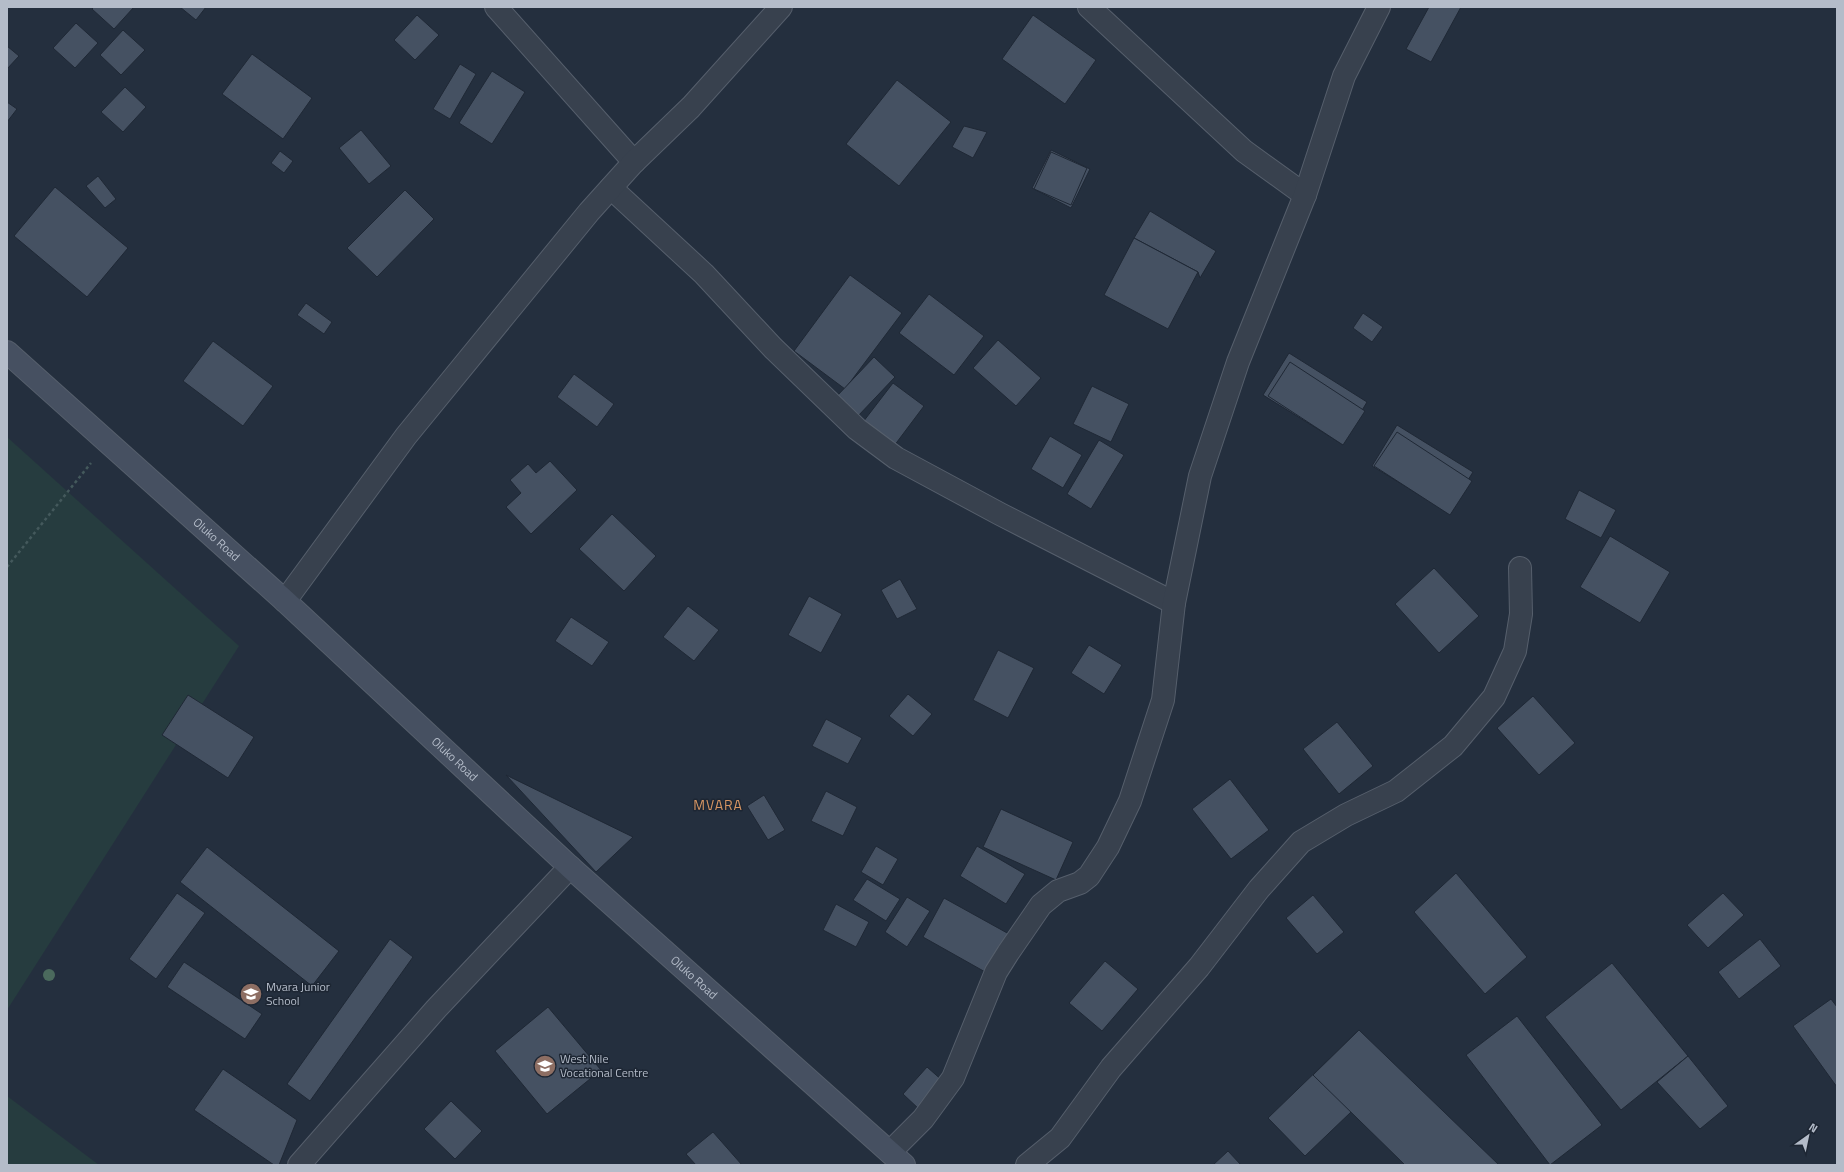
<svg xmlns="http://www.w3.org/2000/svg" width="1844" height="1172" viewBox="0 0 1844 1172" font-family="'Titillium Web',sans-serif">
	<rect width="100%" height="100%" fill="#242f3e"/>
	<g fill="#263c3f">
		<polygon points="7,437 239,646 7,1010"/>
		<polygon points="7,1096 99,1165 7,1165"/>
	</g>
	<g fill="#455162" stroke="#1f2835">
		<polygon points="94,7 134,7 114,29 92,9"/>
		<polygon points="180,7 206,7 196,20"/>
		<polygon points="1429,7 1461,7 1431,62 1406,49"/>
		<polygon points="417,15 439,35 415,60 394,40"/>
		<polygon points="1033,15 1096,60 1065,104 1002,59"/>
		<polygon points="76,23 98,43 75,68 53,48"/>
		<polygon points="123,30 145,50 121,75 100,55"/>
		<polygon points="7,46 19,56 7,69"/>
		<polygon points="252,54 312,98 283,139 222,94"/>
		<polygon points="460,64 476,74 450,119 433,109"/>
		<polygon points="492,71 525,92 492,144 459,123"/>
		<polygon points="897,80 951,122 899,186 846,144"/>
		<polygon points="125,87 146,107 123,132 101,112"/>
		<polygon points="7,102 17,109 7,122"/>
		<polygon points="964,126 987,132 973,158 952,147"/>
		<polygon points="361,130 391,166 369,184 339,148"/>
		<polygon points="1051,150 1090,169 1071,208 1032,188"/>
		<polygon points="280,151 293,161 284,173 271,163"/>
		<polygon points="1051,152 1087,168 1071,205 1034,189"/>
		<polygon points="98,176 116,199 105,208 86,186"/>
		<polygon points="55,187 128,248 87,297 14,236"/>
		<polygon points="405,190 434,219 377,277 347,248"/>
		<polygon points="1150,211 1216,251 1200,278 1198,272 1134,238"/>
		<polygon points="1134,238 1198,272 1168,329 1104,295"/>
		<polygon points="850,275 902,313 845,389 794,351"/>
		<polygon points="929,294 984,336 954,375 899,333"/>
		<polygon points="306,303 332,322 324,334 297,315"/>
		<polygon points="1363,313 1383,327 1372,342 1353,328"/>
		<polygon points="998,340 1041,378 1016,406 973,368"/>
		<polygon points="213,341 273,386 243,426 183,381"/>
		<polygon points="1289,353 1367,402 1342,444 1263,395"/>
		<polygon points="874,357 895,377 858,416 837,396"/>
		<polygon points="1290,362 1365,411 1343,445 1268,396"/>
		<polygon points="574,374 614,404 597,427 557,397"/>
		<polygon points="893,383 924,406 894,446 863,422"/>
		<polygon points="1092,386 1129,404 1111,442 1073,424"/>
		<polygon points="1397,425 1473,472 1448,512 1372,466"/>
		<polygon points="1397,432 1472,481 1450,515 1374,466"/>
		<polygon points="1050,436 1082,455 1063,488 1031,469"/>
		<polygon points="1099,440 1124,455 1091,509 1067,494"/>
		<polygon points="550,461 577,490 531,534 506,507 521,493 510,480 528,464 536,473"/>
		<polygon points="1579,490 1616,510 1601,538 1565,519"/>
		<polygon points="612,514 656,556 624,591 579,549"/>
		<polygon points="1610,536 1670,572 1640,623 1580,587"/>
		<polygon points="1434,568 1479,616 1439,653 1395,604"/>
		<polygon points="900,579 917,609 897,619 881,590"/>
		<polygon points="809,596 842,614 821,653 788,635"/>
		<polygon points="688,606 719,630 694,661 663,637"/>
		<polygon points="571,617 609,642 592,666 555,641"/>
		<polygon points="1089,645 1122,665 1104,694 1071,673"/>
		<polygon points="998,650 1034,668 1008,718 973,700"/>
		<polygon points="908,694 932,714 913,736 889,716"/>
		<polygon points="188,695 254,737 228,778 162,735"/>
		<polygon points="1533,696 1575,743 1539,775 1497,728"/>
		<polygon points="826,719 862,738 848,764 812,746"/>
		<polygon points="1337,722 1373,766 1339,794 1303,749"/>
		<polygon points="506,775 633,837 596,872"/>
		<polygon points="1230,779 1269,830 1231,859 1192,809"/>
		<polygon points="826,791 857,807 843,836 811,821"/>
		<polygon points="764,795 785,830 768,840 747,806"/>
		<polygon points="1001,809 1073,842 1056,880 983,847"/>
		<polygon points="876,846 898,859 883,885 861,872"/>
		<polygon points="977,846 1025,874 1006,904 960,876"/>
		<polygon points="207,847 339,951 312,986 180,882"/>
		<polygon points="1456,873 1527,957 1485,994 1414,912"/>
		<polygon points="867,879 900,899 886,921 853,900"/>
		<polygon points="177,893 205,913 156,979 129,959"/>
		<polygon points="1723,893 1744,915 1708,948 1687,925"/>
		<polygon points="1313,895 1344,932 1317,954 1286,918"/>
		<polygon points="907,897 930,911 907,947 885,932"/>
		<polygon points="944,898 1009,934 987,973 923,937"/>
		<polygon points="836,904 869,922 856,947 823,930"/>
		<polygon points="390,939 413,957 310,1101 287,1084"/>
		<polygon points="1760,939 1781,966 1739,999 1718,972"/>
		<polygon points="1105,961 1138,989 1102,1031 1069,1003"/>
		<polygon points="184,962 262,1014 245,1039 167,987"/>
		<polygon points="1612,963 1688,1056 1621,1110 1545,1017"/>
		<polygon points="1831,999 1837,1007 1837,1087 1793,1026"/>
		<polygon points="548,1007 601,1070 547,1114 495,1051"/>
		<polygon points="1517,1016 1602,1125 1550,1165 1466,1055"/>
		<polygon points="1359,1030 1396,1069 1305,1156 1268,1118"/>
		<polygon points="1359,1030 1499,1165 1405,1165 1313,1075"/>
		<polygon points="1688,1056 1728,1106 1700,1129 1657,1082"/>
		<polygon points="927,1067 944,1082 920,1110 903,1094"/>
		<polygon points="223,1069 297,1120 279,1165 274,1165 194,1110"/>
		<polygon points="451,1101 482,1131 455,1159 424,1129"/>
		<polygon points="713,1132 742,1165 696,1165 686,1154"/>
		<polygon points="1228,1151 1241,1165 1213,1165"/>
	</g>
	<g fill="none" stroke-linecap="round" stroke-linejoin="round">
		<g stroke="#565f6c" stroke-width="24">
			<g id="street">
				<polyline points="496,7 634,162"/>
				<polyline points="1089,7 1244,151 1305,195"/>
				<polyline points="611,188 704,274 773,348 857,429 896,458 1000,514 1174,603"/>
				<polyline points="285,601 406,436 589,212 634,162 691,107 781,7"/>
				<polyline points="890,1152 923,1119 953,1078 996,972 1008,953 1041,905 1058,891 1080,883 1089,876 1108,847 1130,801 1163,700 1174,603 1200,476 1238,362 1305,195 1344,76 1379,7"/>
				<polyline points="299,1165 436,1009 570,867"/>
				<polyline points="1027,1165 1060,1138 1111,1068 1199,967 1259,889 1301,842 1346,815 1396,791 1453,746 1494,697 1515,651 1521,614 1520,568"/>
			</g>
		</g>
		<g stroke="#565f6c" stroke-width="24">
			<g id="secondary">
				<path id="s1" d="M7,352L285,601L570,867L904,1165"/>
			</g>
		</g>
		<polyline stroke="#44595c" stroke-width="2.5" stroke-dasharray="3 3" stroke-linecap="butt" points="7,567 91,463"/>
		<use href="#street" stroke="#38414e" stroke-width="22"/>
		<use href="#secondary" stroke="#465061" stroke-width="22"/>
	</g>
	<circle fill="#4b6a5d" cx="49" cy="975" r="6"/>
	<defs>
		<g id="school-disc" transform="scale(1.15)"><circle r="9.5" fill="#8d6e63" stroke="#1d2633"/><path d="M0-5L7-2L0 1L-7-2ZM-4 1L0 2.5L4 1V4Q0 6-4 4Z" fill="#fff"/></g>
	</defs>
	<g fill-rule="evenodd">
		<use href="#school-disc" x="251" y="994"/>
		<use href="#school-disc" x="545" y="1066"/>
	</g>
	<g text-anchor="middle" stroke-width="3" stroke-linejoin="round" paint-order="stroke">
		<g font-size="12" fill="#b4bcc9" stroke="#1d2633">
			<text dy="4" stroke="none"><textPath href="#s1" startOffset="281">Oluko Road</textPath></text>
			<text dy="4" stroke="none"><textPath href="#s1" startOffset="605">Oluko Road</textPath></text>
			<text dy="4" stroke="none"><textPath href="#s1" startOffset="929">Oluko Road</textPath></text>
		</g>
		<g font-size="12" fill="#b4bcc9" stroke="#1d2633" text-anchor="start">
			<text x="266" y="991">Mvara Junior<tspan x="266" dy="14">School</tspan></text>
			<text x="560" y="1063">West Nile<tspan x="560" dy="14">Vocational Centre</tspan></text>
		</g>
		<g font-size="14" letter-spacing="1" fill="#d59563" stroke="#1d2633">
			<text x="718" y="810">MVARA</text>
		</g>
	</g>
	<rect width="1844" height="1172" fill="none" stroke="#b4bcc9" stroke-width="16"/>
	<g transform="translate(1808 1136) rotate(33)" stroke="#1d2633" stroke-width="3" paint-order="stroke">
	<path d="M0-3L7 15L0 10L-7 15Z" fill="#b4bcc9"/>
	<text y="-6" font-size="11" font-weight="bold" text-anchor="middle" fill="#b4bcc9">N</text>
	</g>
</svg>
